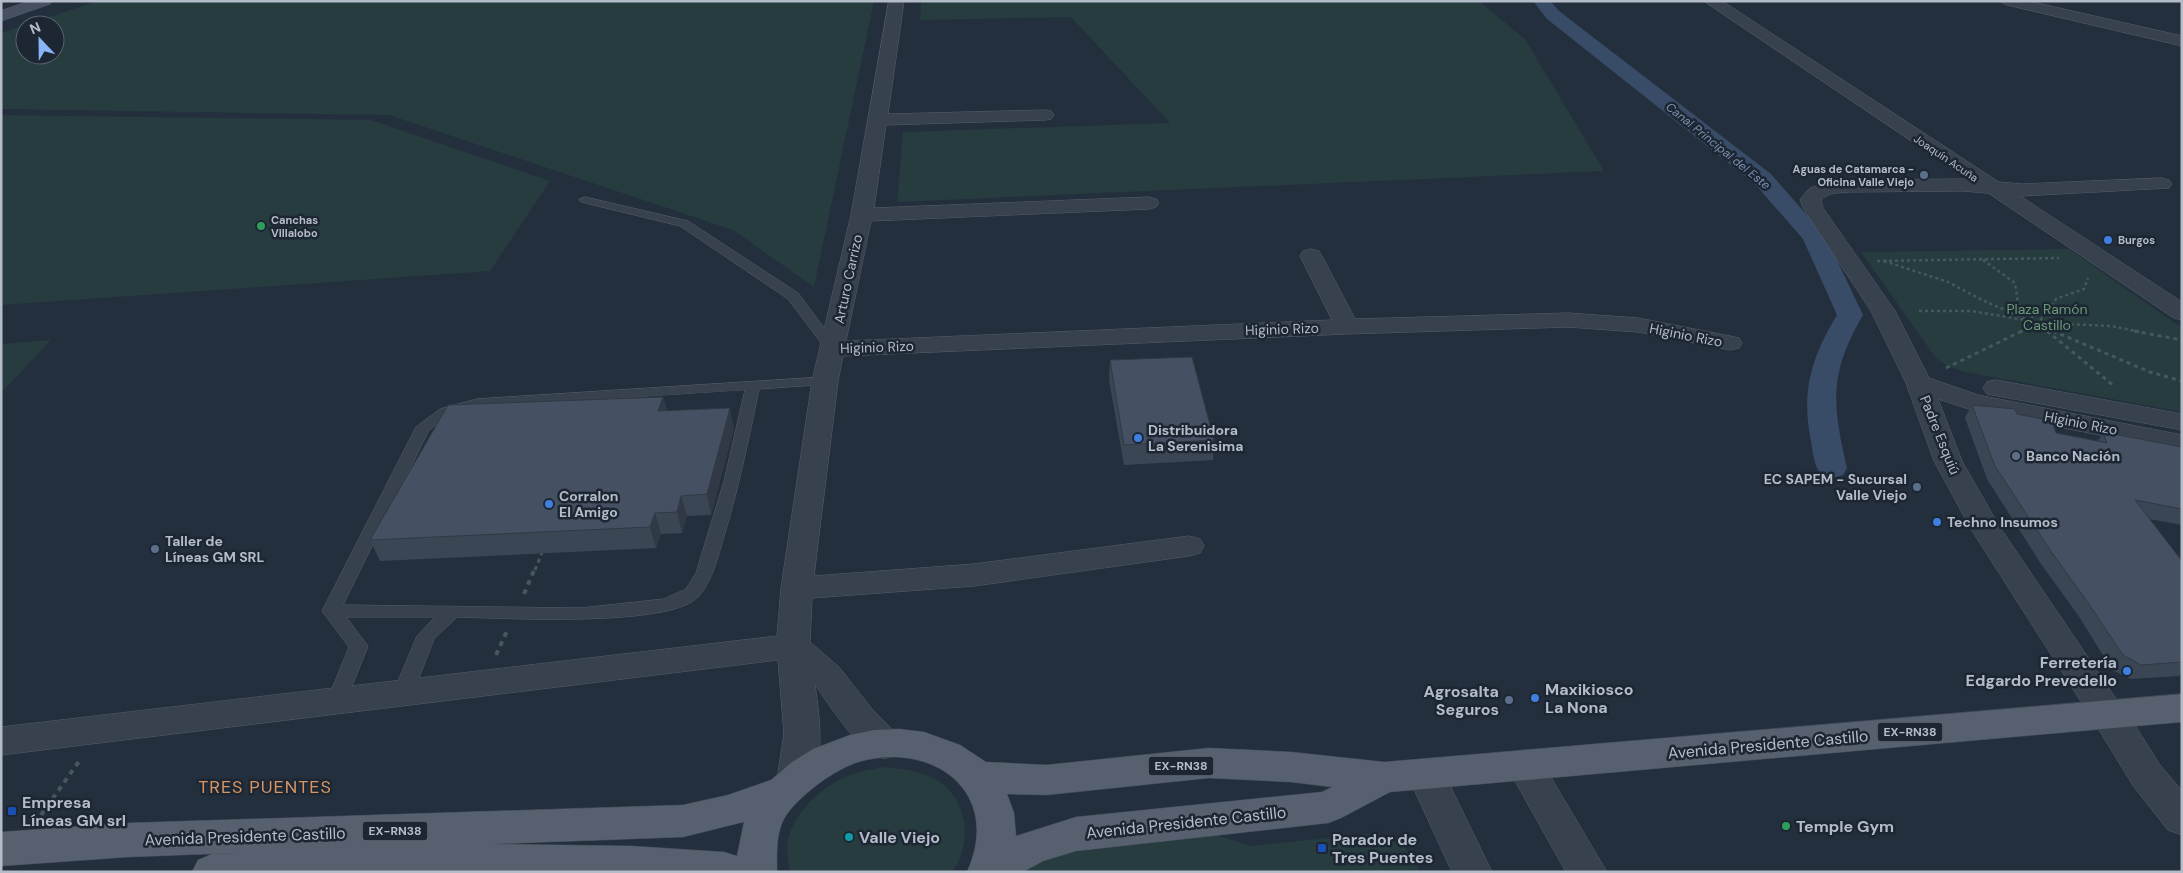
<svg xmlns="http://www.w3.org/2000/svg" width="2183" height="873" viewBox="0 0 2183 873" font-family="'DM Sans',sans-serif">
	<rect width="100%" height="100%" fill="#242f3e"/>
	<g fill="#263c3f">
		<polygon points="97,1 874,1 814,287 733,230 389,115 1,109 1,33 25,25 25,55 55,55 55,25 26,25"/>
		<polygon points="921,1 1479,1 1525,39 1604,171 897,202 903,132 1170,123 1071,17 920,20"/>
		<polygon points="1,115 371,120 550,181 490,271 1,305"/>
		<polygon points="2069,249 2182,328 2182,412 1965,372 1947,366 1936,358 1861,252"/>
		<polygon points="51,340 1,393 1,344"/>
		<path d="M885,767C902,769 917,770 933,778C968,796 974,842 952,872H790C789,864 787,856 787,848C788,814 827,781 858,772C866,770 876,769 885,767Z"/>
		<polygon points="1204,831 1251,846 1377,833 1400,840 1421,872 1019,872 1041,855"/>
	</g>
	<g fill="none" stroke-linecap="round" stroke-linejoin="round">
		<path fill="#394c67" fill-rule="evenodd" d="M1533,1H1550L1559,11L1771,174L1826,237L1863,315C1829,373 1832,404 1847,468L1843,475L1832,478L1821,475C1814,465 1813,453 1811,441C1801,392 1811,358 1837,315L1803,239L1755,184L1547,19Z"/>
		<g stroke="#565f6c" stroke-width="1">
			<g id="service">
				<polygon points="585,197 688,221 798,293 840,349 833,353 828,352 788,299 680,226 581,202 579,200"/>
				<path d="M825,377L832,381L830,384L759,389C749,438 739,486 725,533C718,555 714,578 699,596C673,628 501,618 457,617L434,639L413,693L410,698L403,700L396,698L393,693L417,636L435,617H346L368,646L344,706L337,708L330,706L327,701L349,647L322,611L416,427L440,409L477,399ZM745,390L724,481L696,573L686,589L664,599L580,608L343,605L429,430L450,415L478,407Z"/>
			</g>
		</g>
		<g stroke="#565f6c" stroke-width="1">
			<g id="minor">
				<path d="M889,1H904L888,114L1045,110L1051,111L1054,115L1051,119L1045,120L886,125L874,208L1149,197L1156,199L1159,203L1156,207L1149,209L871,221L846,341L1332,320L1300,256L1303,251L1311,249L1319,251L1322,256L1355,319L1568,313L1638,318L1730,336L1739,338L1742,343L1739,348L1730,350L1638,332L1568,327L1347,334L843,356L838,381L814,576L974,564L1189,536L1200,539L1204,546L1200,553L1189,556L974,586L812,598L810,642L839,667L872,709L897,734L902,744L897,754C892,756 887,759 882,758C859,753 829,704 815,685C820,719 825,759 809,790L796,794L783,790L777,779L784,734L778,660L1,755V727L777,636L781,588L812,381L851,215Z"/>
				<polygon points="2000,1 2028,1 2182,36 2182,46 2007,5"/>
				<path d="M2162,178L2169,180L2172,184L2169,188L2022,196L1963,191L1850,192C1840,193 1828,192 1821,200L1823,208L1895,311L1929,378L1978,395L2182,435V451L1972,410L1938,399L1962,461L1999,526L2127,715L2122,725L2109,729L2096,725L1971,529L1934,461L1906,383L1871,311L1803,208L1800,199L1810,188L1830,182L1850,180L1963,179L2022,184Z"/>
				<polygon points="1996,380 2182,414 2182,430 1987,394 1983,388 1987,382"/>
				<polygon points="1524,750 1537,754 1607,872 1566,872 1506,765 1511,754"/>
				<polygon points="1426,759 1439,763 1492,872 1452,872 1407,774 1413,763"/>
			</g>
		</g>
		<g stroke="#565f6c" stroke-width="1">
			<g id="tertiary">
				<polygon points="1704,1 1722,1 2182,302 2182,320 2174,318"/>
				<polygon points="2109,701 2122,705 2160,765 2182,791 2182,835 2168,830 2134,787 2096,725 2091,715 2096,705"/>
			</g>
		</g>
		<g stroke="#565f6c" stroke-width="1">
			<polygon id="secondary" points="30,1 52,1 50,4 1,21 1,11"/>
		</g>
		<g stroke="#414a57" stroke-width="1">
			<path id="primary" d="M2182,694V722L1390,792L1341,818L1328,823L1076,851L1043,861L1023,872H967C1004,790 930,739 855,763C837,770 821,781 807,793C798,801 787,811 782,823C776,838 777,855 777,872H192L198,860L212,854L341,849L128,857L1,866V832L128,823L683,805L728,795L771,780L792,762L813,749L850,735L874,730L899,729L924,732L960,745L986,762L1046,765L1209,748L1291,752L1384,762ZM1209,778L1291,782L1332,787L1322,792L1076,817L1016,836L1014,813L1007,794L1046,795ZM744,822L737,856L724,852L631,846L492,844L683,837Z"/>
		</g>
		<g stroke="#44595c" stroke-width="2.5" stroke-dasharray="3 3" stroke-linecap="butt">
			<polyline points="1983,260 2015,283 2018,304 2035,320"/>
			<polyline points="1877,261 2059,258"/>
			<polyline points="1884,261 1948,282 1982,300 2056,332"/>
			<polyline points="1919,311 1971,311 2030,321"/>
			<polyline points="2041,323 2111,326 2141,332"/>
			<polyline points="2041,326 2048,332"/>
			<polyline points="2020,332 2038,323 2056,299 2084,289 2088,278"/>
		</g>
		<g stroke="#44595c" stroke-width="3" stroke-dasharray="4 4" stroke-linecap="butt">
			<polyline points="2047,331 2114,386"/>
			<polyline points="2053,331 2150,372 2182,381"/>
			<polyline points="2134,331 2182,340"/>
			<polyline points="1946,368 2022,331"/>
			<polyline points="535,570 542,553"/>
		</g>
		<g stroke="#44595c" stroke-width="4" stroke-dasharray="5 5" stroke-linecap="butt">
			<polyline points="524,594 535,568"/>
			<polyline points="496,655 507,631"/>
			<polyline points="41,815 80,760"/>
		</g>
		<use href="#service" fill="#38414e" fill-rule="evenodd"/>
		<use href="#minor" fill="#38414e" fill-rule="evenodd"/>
		<use href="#tertiary" fill="#38414e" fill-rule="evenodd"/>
		<use href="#secondary" fill="#465061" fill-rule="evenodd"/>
		<use href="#primary" fill="#56606e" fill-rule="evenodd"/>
	</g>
	<g fill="#3b4654">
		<polygon points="1110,360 1214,440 1213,460 1124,465 1109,380"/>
		<polygon points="663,397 667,410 734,428 711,515 687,516 682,533 661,534 656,548 380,561 370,540"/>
		<polygon points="1972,405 2017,414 2056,433 2098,441 2103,432 2182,447 2182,525 2149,519 2182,561 2182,672 2179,676 2131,679 2112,670 2080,618 2041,564 1987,479 1965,418"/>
	</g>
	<g fill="#303945">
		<polygon points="663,397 668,417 658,411"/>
		<polygon points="730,408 734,428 711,515 707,494"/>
		<polygon points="681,496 687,516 682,533 677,512"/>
		<polygon points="655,513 661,534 656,548 650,527"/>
	</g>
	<g fill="#455162" stroke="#303945">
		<polygon points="1192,357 1214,440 1124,445 1110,360"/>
		<polygon points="663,397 658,411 730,408 707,494 681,496 677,512 655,513 650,527 370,540 448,405"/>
		<polygon points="1972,405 2015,409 2017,414 2052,421 2056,433 2107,443 2103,432 2182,447 2182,509 2135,500 2182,561 2182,662 2141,665 2123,655 2089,604 2050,550 1995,466"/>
	</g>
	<g fill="#5c6f8a" stroke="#1d2633" stroke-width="2">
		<circle cx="1924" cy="175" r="5"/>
		<circle cx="2016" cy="456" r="5"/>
		<circle cx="1917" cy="487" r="5"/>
		<circle cx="155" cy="549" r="5"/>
		<circle cx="1509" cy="700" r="5"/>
	</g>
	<g fill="#2e9e5b" stroke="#1d2633" stroke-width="2">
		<circle cx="261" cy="226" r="5"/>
		<circle cx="1786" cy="826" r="5"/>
	</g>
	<g fill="#3f7fe0" stroke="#1d2633" stroke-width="2">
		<circle cx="2108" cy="240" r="5"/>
		<circle cx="1138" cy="438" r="5"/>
		<circle cx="549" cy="504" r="5"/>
		<circle cx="1937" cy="522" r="5"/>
		<circle cx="2127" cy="671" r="5"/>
		<circle cx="1535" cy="698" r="5"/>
	</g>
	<g fill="#1a4fb4" stroke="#1d2633" stroke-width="2">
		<rect x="7" y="806" width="10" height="10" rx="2.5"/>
		<rect x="1317" y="843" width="10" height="10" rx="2.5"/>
	</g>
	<circle fill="#0f9aa8" stroke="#1d2633" stroke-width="2" cx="849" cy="837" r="5"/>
	<g text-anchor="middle" stroke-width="5" stroke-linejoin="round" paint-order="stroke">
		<g font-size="11" fill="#b4bcc9" stroke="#1d2633">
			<text transform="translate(1946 158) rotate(34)" y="4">Joaquín Acuña</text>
		</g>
		<g font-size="11" font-weight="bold" fill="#b4bcc9" stroke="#1d2633" text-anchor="start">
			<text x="1914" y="173" text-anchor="end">Aguas de Catamarca -<tspan x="1914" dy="13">Oficina Valle Viejo</tspan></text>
			<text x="271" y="224">Canchas<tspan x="271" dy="13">Villalobo</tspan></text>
			<text x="2118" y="244">Burgos</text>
		</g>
		<g font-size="12" font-style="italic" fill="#7c92b1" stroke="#1d2633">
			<text transform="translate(1718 146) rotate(39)" y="4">Canal Principal del Este</text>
		</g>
		<g fill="#1d2633" stroke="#878f9c" stroke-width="1">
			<rect x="1877.5" y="722.5" width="65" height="19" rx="4"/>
			<rect x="1148.5" y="756.5" width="65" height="19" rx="4"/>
			<rect x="362.5" y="821.5" width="65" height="19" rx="4"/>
		</g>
		<g font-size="12" font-weight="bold" fill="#b4bcc9">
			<text x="1910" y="736">EX-RN38</text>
			<text x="1181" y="770">EX-RN38</text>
			<text x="395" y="835">EX-RN38</text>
		</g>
		<g font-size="14" fill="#b4bcc9" stroke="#1d2633">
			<text transform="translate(848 279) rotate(-78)" y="5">Arturo Carrizo</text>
			<text transform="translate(1282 329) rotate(-2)" y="5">Higinio Rizo</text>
			<text transform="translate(1686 335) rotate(11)" y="5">Higinio Rizo</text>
			<text transform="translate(877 347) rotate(-2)" y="5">Higinio Rizo</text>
			<text transform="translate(2081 423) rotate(11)" y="5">Higinio Rizo</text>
			<text transform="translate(1940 435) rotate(68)" y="5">Padre Esquiú</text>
		</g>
		<g font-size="14" fill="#6b9a76" stroke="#1d2633">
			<text x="2047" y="314">Plaza Ramón<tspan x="2047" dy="16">Castillo</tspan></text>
		</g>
		<g font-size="14" font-weight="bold" fill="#b4bcc9" stroke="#1d2633" text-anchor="start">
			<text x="1148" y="435">Distribuidora<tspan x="1148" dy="16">La Serenisima</tspan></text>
			<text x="2026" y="461">Banco Nación</text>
			<text x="1907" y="484" text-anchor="end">EC SAPEM - Sucursal<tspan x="1907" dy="16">Valle Viejo</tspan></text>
			<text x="559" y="501">Corralon<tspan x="559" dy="16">El Amigo</tspan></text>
			<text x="1947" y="527">Techno Insumos</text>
			<text x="165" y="546">Taller de<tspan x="165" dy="16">Líneas GM SRL</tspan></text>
		</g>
		<g font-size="16" font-weight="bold" fill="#b4bcc9" stroke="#1d2633" text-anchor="start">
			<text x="2117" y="668" text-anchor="end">Ferretería<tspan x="2117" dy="18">Edgardo Prevedello</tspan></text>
			<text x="1545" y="695">Maxikiosco<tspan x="1545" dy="18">La Nona</tspan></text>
			<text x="1499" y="697" text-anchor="end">Agrosalta<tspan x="1499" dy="18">Seguros</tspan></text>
			<text x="22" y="808">Empresa<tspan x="22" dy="18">Líneas GM srl</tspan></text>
			<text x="1796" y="832">Temple Gym</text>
			<text x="859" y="843">Valle Viejo</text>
			<text x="1332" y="845">Parador de<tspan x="1332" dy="18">Tres Puentes</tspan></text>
		</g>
		<g font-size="16" fill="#b4bcc9" stroke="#1d2633">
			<text transform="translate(1768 744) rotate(-5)" y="6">Avenida Presidente Castillo</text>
			<text transform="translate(1186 822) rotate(-6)" y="6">Avenida Presidente Castillo</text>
			<text transform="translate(245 836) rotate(-2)" y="6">Avenida Presidente Castillo</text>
		</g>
		<g font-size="18" letter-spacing="1" fill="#d59563" stroke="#1d2633">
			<text x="265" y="793">TRES PUENTES</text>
		</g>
	</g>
	<rect width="2183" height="873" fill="none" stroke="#b4bcc9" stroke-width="5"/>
	<g transform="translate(40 40) rotate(338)"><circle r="24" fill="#1d2633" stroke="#59626f"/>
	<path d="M0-4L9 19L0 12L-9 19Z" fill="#8ab4f8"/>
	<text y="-8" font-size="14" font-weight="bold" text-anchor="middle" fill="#b4bcc9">N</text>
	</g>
</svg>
